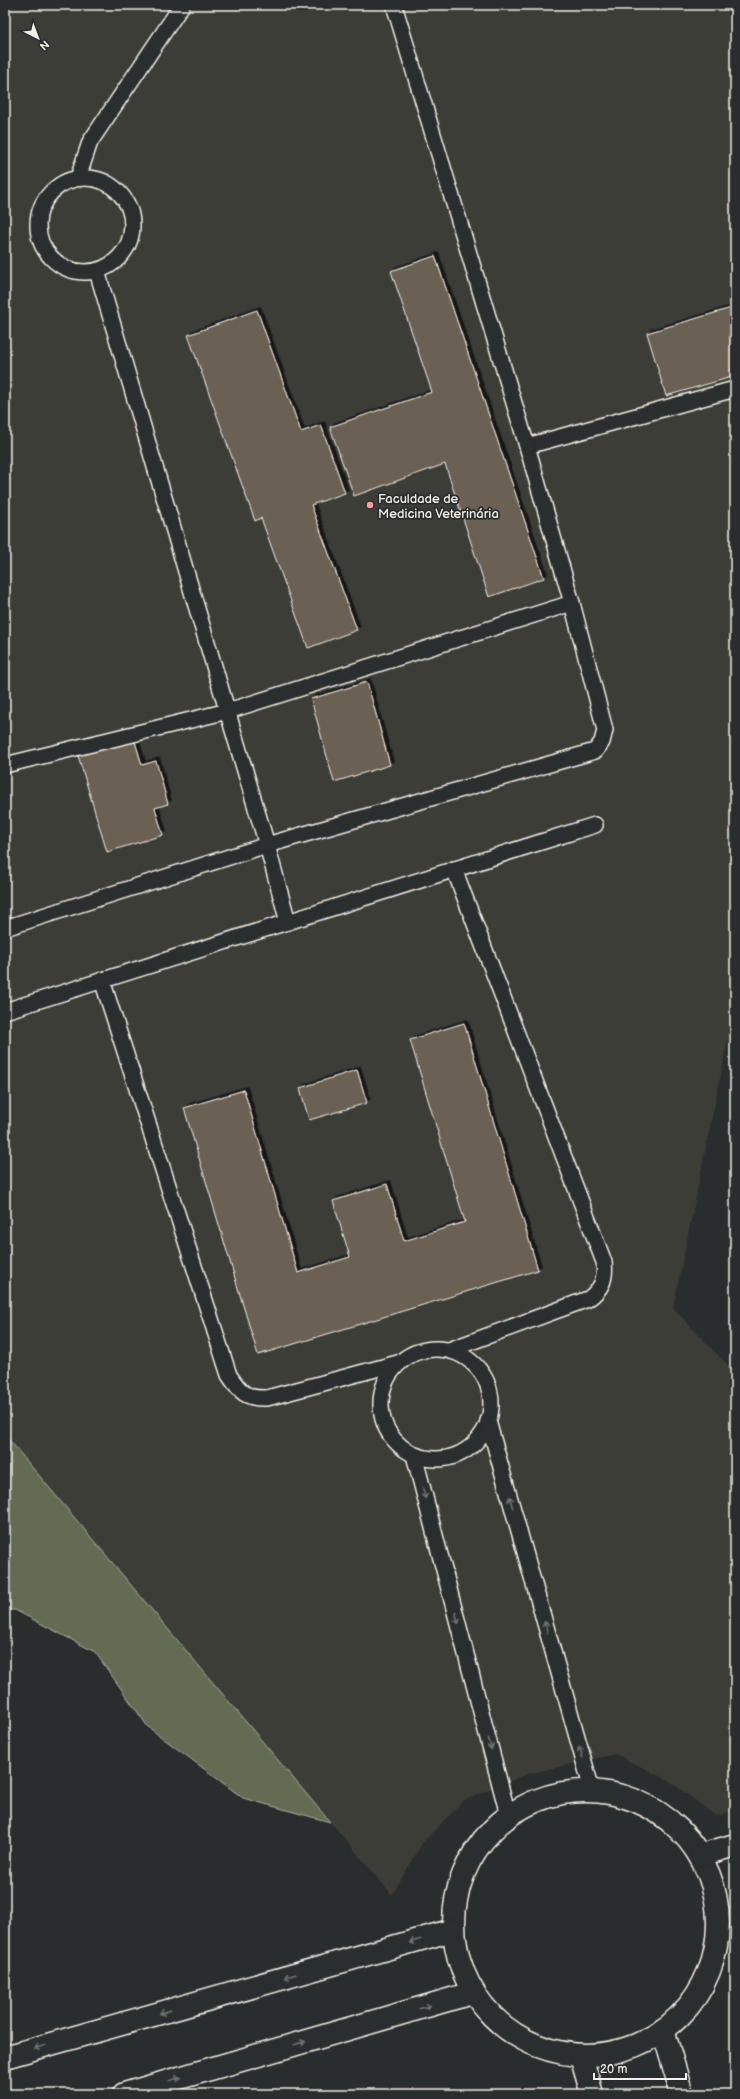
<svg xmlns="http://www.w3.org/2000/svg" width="740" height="2099" viewBox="0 0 740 2099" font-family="'Balsamiq Sans',sans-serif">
	<defs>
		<filter id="shadow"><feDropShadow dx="3.5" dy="-3.5" stdDeviation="0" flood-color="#0009"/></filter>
	</defs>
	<rect width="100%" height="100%" fill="#2a2d2e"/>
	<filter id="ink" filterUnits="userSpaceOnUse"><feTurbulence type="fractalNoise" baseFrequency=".025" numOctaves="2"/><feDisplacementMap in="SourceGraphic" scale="8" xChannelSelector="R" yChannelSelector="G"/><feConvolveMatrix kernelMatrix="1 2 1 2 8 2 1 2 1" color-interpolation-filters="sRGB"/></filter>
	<g filter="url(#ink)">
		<polygon fill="#3d3d39" points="5,5 735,5 735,1005 673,1308 735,1373 735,1810 716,1816 668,1780 615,1754 527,1774 463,1801 423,1842 392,1895 5,1435"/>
		<polygon fill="#636c52" stroke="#acae9d" points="5,1435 330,1822 243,1798 148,1727 95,1652 15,1610 5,1610"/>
		<g fill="#6a6152" stroke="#f4f1e8" filter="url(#shadow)">
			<polygon points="435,256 544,578 489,597 445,464 354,496 330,427 432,392 391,271"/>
			<polygon points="735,307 735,376 666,396 647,333"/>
			<polygon points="257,310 301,432 321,425 345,493 311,505 357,630 308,648 261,518 255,521 188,335"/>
			<polygon points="367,682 390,765 334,782 311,699"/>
			<polygon points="133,735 142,765 156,761 168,804 155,808 163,835 107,852 77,752"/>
			<polygon points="464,1023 538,1270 258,1355 184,1108 244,1090 298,1273 350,1257 333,1201 387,1184 404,1241 465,1222 410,1040"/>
			<polygon points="357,1070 367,1103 309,1120 300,1088"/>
		</g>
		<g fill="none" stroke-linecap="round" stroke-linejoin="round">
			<g stroke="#f4f1e8" stroke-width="18">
				<g id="service">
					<circle cx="85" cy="225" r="47"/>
					<polyline points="78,178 90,142 182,5"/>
					<polyline points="97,271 267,845 288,922"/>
					<polyline points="527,446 735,389"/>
					<polyline points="5,765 228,711 572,603"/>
					<polyline points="5,928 267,845 595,751 602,742 605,730 572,603 527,446 394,5"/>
					<path d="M102,980L229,1375C240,1392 246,1399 267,1398L398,1363"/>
					<polyline points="5,1011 595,825"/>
					<circle cx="436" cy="1404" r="55"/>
					<path d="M449,1350L588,1299C602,1289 606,1279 604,1262L454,869"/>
					<polyline points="488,1421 592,1790"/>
					<polyline points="414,1455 508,1815"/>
				</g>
			</g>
			<g stroke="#f4f1e8" stroke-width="25">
				<g id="minor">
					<circle cx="586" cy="1923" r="132"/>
					<polyline points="701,1855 735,1845"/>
					<polyline points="663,2030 682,2094"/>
					<polyline points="581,2056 592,2094"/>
					<polyline points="5,2057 453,1930"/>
					<polyline points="124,2094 472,1993"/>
				</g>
			</g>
			<use href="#service" stroke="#2a2d2e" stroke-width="15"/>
			<use href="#minor" stroke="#2a2d2e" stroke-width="22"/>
		</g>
		<defs><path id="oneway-shaft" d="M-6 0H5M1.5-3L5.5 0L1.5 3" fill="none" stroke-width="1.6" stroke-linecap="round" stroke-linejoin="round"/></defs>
		<g stroke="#71726f">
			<use href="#oneway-shaft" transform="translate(424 1493) rotate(75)"/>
			<use href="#oneway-shaft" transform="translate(511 1502) rotate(-106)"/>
			<use href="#oneway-shaft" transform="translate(457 1618) rotate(75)"/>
			<use href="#oneway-shaft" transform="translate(546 1627) rotate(-106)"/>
			<use href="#oneway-shaft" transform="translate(490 1744) rotate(75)"/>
			<use href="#oneway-shaft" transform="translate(581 1752) rotate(-106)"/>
			<use href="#oneway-shaft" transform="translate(415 1941) rotate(164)"/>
			<use href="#oneway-shaft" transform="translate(290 1976) rotate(164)"/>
			<use href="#oneway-shaft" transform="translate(425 2007) rotate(-16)"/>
			<use href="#oneway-shaft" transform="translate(165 2012) rotate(164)"/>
			<use href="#oneway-shaft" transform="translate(300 2043) rotate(-16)"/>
			<use href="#oneway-shaft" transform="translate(40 2047) rotate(164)"/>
			<use href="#oneway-shaft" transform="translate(175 2079) rotate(-16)"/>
		</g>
	</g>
	<circle fill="#ff9aa2" stroke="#2a2d2e" stroke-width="1.5" cx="370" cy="505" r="4"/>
	<g text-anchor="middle" stroke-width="3.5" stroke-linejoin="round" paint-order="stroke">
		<g font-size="13" fill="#f4f1e8" stroke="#2a2d2e" text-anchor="start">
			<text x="378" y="503">Faculdade de<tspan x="378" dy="15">Medicina Veterinária</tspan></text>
		</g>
	</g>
	<rect width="740" height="2099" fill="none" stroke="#2a2d2e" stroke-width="20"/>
	<rect x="10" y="10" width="720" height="2079" fill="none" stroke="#f4f1e8" stroke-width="1.5" filter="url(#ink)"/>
	<g transform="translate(38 38) rotate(138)" stroke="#2a2d2e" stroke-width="3" paint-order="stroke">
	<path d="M0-3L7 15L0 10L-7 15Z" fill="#f4f1e8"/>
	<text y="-6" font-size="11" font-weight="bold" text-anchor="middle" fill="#f4f1e8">N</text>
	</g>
	<path d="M594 2073v6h92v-6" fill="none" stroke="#f4f1e8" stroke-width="2"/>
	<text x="600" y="2073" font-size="12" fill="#f4f1e8" stroke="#2a2d2e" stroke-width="3" paint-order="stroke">20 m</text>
</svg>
